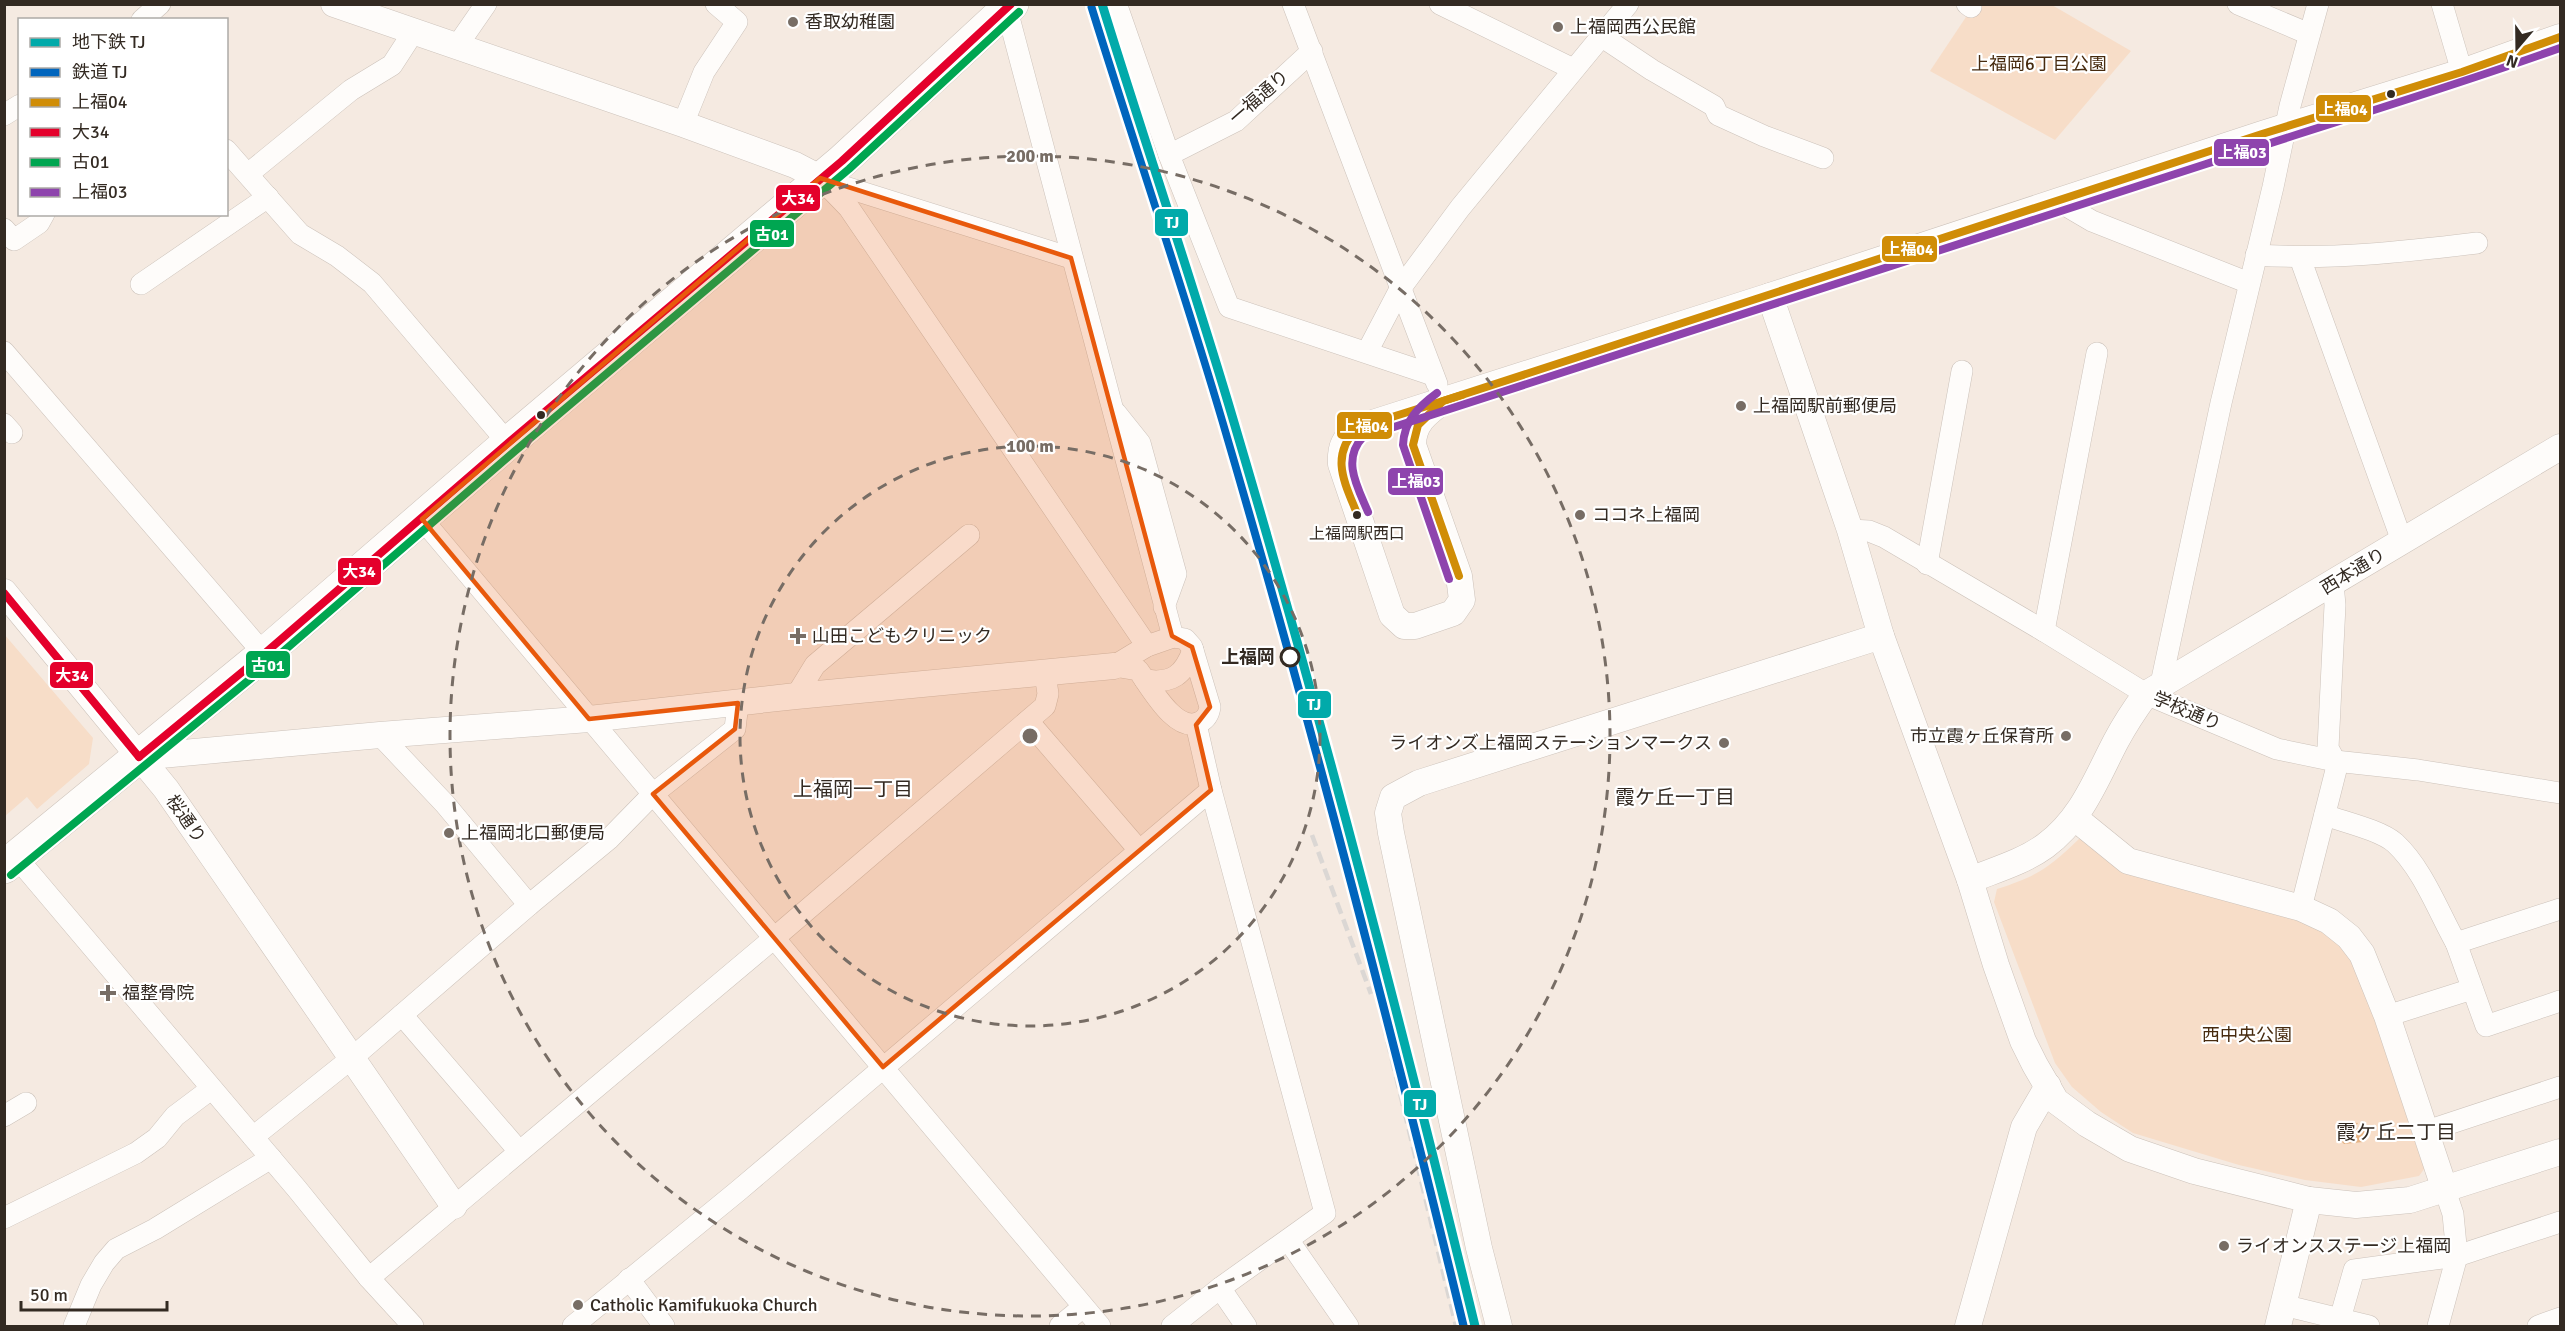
<svg xmlns="http://www.w3.org/2000/svg" width="2565" height="1331" viewBox="0 0 2565 1331" font-family="Signika,'Noto Sans JP',sans-serif">
	<defs>
		<pattern id="water-ripples" width="26" height="14" patternUnits="userSpaceOnUse" patternTransform="scale(1.5)"><rect width="26" height="14" fill="#e6b384"/><path d="M2 4q2-2 4 0t4 0M15 11q2-2 4 0t4 0" fill="none" stroke="#bb926c"/></pattern>
	</defs>
	<rect width="100%" height="100%" fill="#f5eae1"/>
	<g fill="#f7ddc8">
		<polygon points="1974,5 2052,5 2131,51 2055,140 1930,71"/>
		<polygon points="4,634 93,738 89,764 37,809 27,797 5,816"/>
		<path d="M2080,838L2296,917L2328,934L2352,958L2368,988L2427,1165L2419,1176L2361,1187L2305,1180L2239,1165L2133,1133L2101,1112L2072,1087L2055,1063L1994,902L1997,889C2038,876 2050,867 2080,838Z"/>
	</g>
	<polygon fill="url(#water-ripples)" points="2348,1122 2358,1123 2355,1127 2359,1129 2363,1124 2365,1133 2363,1142 2344,1144 2340,1140 2341,1129"/>
	<g fill="none" stroke-linecap="round" stroke-linejoin="round">
		<g stroke="#ccc2ba" stroke-width="22">
			<g id="minor">
				<polyline points="1293,4 1437,384"/>
				<polyline points="1440,4 1573,69"/>
				<polyline points="1967,4 1971,7"/>
				<polyline points="2238,4 2309,34"/>
				<polyline points="2442,4 2462,72"/>
				<polyline points="1118,9 1169,155 1229,307 1433,375"/>
				<polyline points="1007,10 1173,637"/>
				<polyline points="142,20 160,4"/>
				<polyline points="1601,36 1652,70 1714,106 1718,115 1764,136 1823,158"/>
				<polyline points="457,46 486,4"/>
				<polyline points="4,115 20,105"/>
				<polyline points="683,124 704,72 737,22 716,4"/>
				<polyline points="226,150 300,234 337,256 372,283 508,443"/>
				<polyline points="1169,155 1236,121 1312,51"/>
				<polyline points="248,174 351,90 392,65 414,31"/>
				<polyline points="820,178 849,208 1147,646"/>
				<polyline points="826,181 1071,258"/>
				<polyline points="2058,201 2092,221 2249,283"/>
				<polyline points="4,229 14,240 39,223 44,214"/>
				<path d="M2256,255C2331,260 2403,252 2477,243"/>
				<polyline points="2300,258 2402,541"/>
				<polyline points="141,284 268,197"/>
				<polyline points="4,352 264,654"/>
				<polyline points="1367,352 1400,289 1460,208 1628,4"/>
				<polyline points="1116,413 1140,443 1176,574 1164,607"/>
				<polyline points="4,424 12,433"/>
				<polyline points="422,519 1100,1326"/>
				<polyline points="1850,530 1869,531 1884,537 2044,631 2146,694 2277,749 2335,761 2418,770 2560,793"/>
				<polyline points="1927,564 1962,371"/>
				<polyline points="2044,631 2097,353"/>
				<path d="M1173,637L1185,639L1192,647L1210,707C1209,714 1206,719 1200,722C1176,735 1150,686 1138,670L1114,666L1147,646Z"/>
				<path d="M1145,680C1172,684 1184,675 1193,650"/>
				<polyline points="2164,685 2162,679 2221,403 2273,187 2290,106 2318,4"/>
				<polyline points="796,696 815,665 969,535"/>
				<polyline points="1028,721 1139,850"/>
				<polyline points="380,735 445,804 529,905"/>
				<path d="M2325,815C2344,822 2380,830 2395,843C2423,869 2438,911 2456,943L2560,909"/>
				<polyline points="17,858 297,1189 369,1278 413,1326"/>
				<polyline points="2301,908 2336,770 2335,761 2328,748 2335,605 2333,584"/>
				<polyline points="2456,943 2486,1026 2560,1001"/>
				<polyline points="402,1015 519,1151"/>
				<polyline points="2387,1016 2472,989"/>
				<polyline points="4,1116 26,1103"/>
				<polyline points="2424,1132 2560,1087"/>
				<polyline points="253,1137 352,1058 529,905 609,839 653,794 735,729 738,703"/>
				<polyline points="4,1218 136,1153 157,1138 175,1116 211,1089"/>
				<polyline points="1289,1241 1348,1326"/>
				<polyline points="369,1278 773,939 1045,706 1048,694 1045,673"/>
				<polyline points="629,1279 664,1326"/>
				<polyline points="1220,1288 1246,1326"/>
				<polyline points="2283,1305 2369,1326"/>
				<polyline points="74,1326 91,1285 104,1263 116,1249 155,1229 271,1158"/>
				<polyline points="573,1326 738,1191 1211,790"/>
				<polyline points="1060,1326 1083,1307"/>
				<polyline points="1172,1326 1220,1288 1325,1213 1211,790 1196,724"/>
				<polyline points="2338,1326 2354,1270 2457,1256 2560,1222"/>
				<polyline points="2438,1326 2457,1256 2453,1214 2445,1190"/>
				<polyline points="2538,1326 2560,1318"/>
			</g>
		</g>
		<g stroke="#ccc2ba" stroke-width="27">
			<g id="tertiary">
				<polyline points="334,4 683,124 795,165 820,178"/>
				<polyline points="1770,296 1850,530 1881,636"/>
				<path d="M1443,401C1427,413 1413,423 1413,445L1459,576L1462,600L1453,613L1415,626H1404L1392,615L1341,464C1340,447 1344,439 1357,428L1770,296L2262,134L2462,72L2560,37"/>
				<polyline points="4,592 166,789 454,1206"/>
				<polyline points="139,757 380,735 589,719 796,696 1114,666"/>
				<polyline points="2075,818 2128,861 2301,908 2329,921 2349,937 2362,954 2387,1016 2445,1190"/>
				<path d="M1970,880C1995,870 2023,862 2045,846C2082,819 2096,779 2116,741C2125,724 2135,709 2146,694L2560,447"/>
				<polyline points="1499,1326 1479,1248 1391,833 1388,813 1393,797 1419,783 1881,636 1970,880 1996,965 2023,1041 2035,1065 2056,1101 2087,1124 2130,1149 2194,1171 2309,1200 2356,1205 2410,1200 2560,1152"/>
				<polyline points="1968,1326 2024,1127 2048,1086"/>
				<polyline points="2278,1326 2309,1200"/>
			</g>
		</g>
		<g stroke="#ccc2ba" stroke-width="34">
			<polyline id="primary" points="4,867 264,654 508,443 842,161 1012,4"/>
		</g>
		<use href="#minor" stroke="#fefcfa" stroke-width="21"/>
		<use href="#tertiary" stroke="#fefcfa" stroke-width="26"/>
		<use href="#primary" stroke="#fefcfa" stroke-width="33"/>
		<g stroke="#dbd7d4" stroke-width="4.5" stroke-dasharray="12 6" stroke-linecap="butt">
			<polyline points="1349,829 1380,1010 1456,1326"/>
			<polyline points="1312,835 1371,994"/>
		</g>
		<g stroke="#fff" stroke-width="12">
			<g id="bus-1">
				<path d="M1358,516C1345,483 1329,457 1357,428L1462,395"/>
				<polyline points="1459,576 1413,445 1418,425 1443,401 2262,134 2462,72 2560,37"/>
			</g>
		</g>
		<g stroke="#fff" stroke-width="12">
			<g id="bus-2">
				<polyline points="4,593 139,757"/>
				<polyline points="139,757 264,654 508,443 842,161 1011,4"/>
			</g>
		</g>
		<g stroke="#fff" stroke-width="12">
			<polyline id="bus-3" points="11,875 271,662 515,451 849,169 1019,12"/>
		</g>
		<g stroke="#fff" stroke-width="12">
			<g id="bus-4">
				<path d="M1437,393C1418,407 1404,421 1403,445L1449,579"/>
				<path d="M1368,512C1358,488 1341,460 1363,437C1644,347 1925,256 2206,164C2324,125 2443,90 2560,48"/>
			</g>
		</g>
		<use href="#bus-1" stroke="#d08d07" stroke-width="8"/>
		<use href="#bus-2" stroke="#e4002b" stroke-width="8"/>
		<use href="#bus-3" stroke="#00a651" stroke-width="8"/>
		<use href="#bus-4" stroke="#8e44ad" stroke-width="8"/>
		<g stroke="#fff" stroke-width="14">
			<path id="rail-1" d="M1092,7C1135,145 1182,282 1223,421C1311,721 1390,1023 1464,1326"/>
		</g>
		<use href="#rail-1" stroke="#0065bd" stroke-width="9"/>
		<g stroke="#fff" stroke-width="14">
			<path id="metro-1" d="M1102,4C1145,143 1192,280 1233,419C1322,719 1401,1022 1475,1326"/>
		</g>
		<use href="#metro-1" stroke="#01aaaa" stroke-width="9"/>
	</g>
	<path fill="#e8590c" fill-opacity="0.2" stroke="#e8590c" stroke-width="4.5" stroke-linejoin="round" d="M820,178L1071,258L1172,636L1192,647L1210,707L1196,725L1211,790L883,1067L653,794L735,729L738,703L589,719L422,519Z"/>
	<g fill="none" stroke="#776d65" stroke-width="3" stroke-dasharray="10 8">
		<circle cx="1030" cy="736" r="290"/>
		<circle cx="1030" cy="736" r="580"/>
	</g>
	<g fill="#776d65" stroke="#fff" stroke-width="2">
		<circle cx="793" cy="22" r="6"/>
		<circle cx="1558" cy="27" r="6"/>
		<circle cx="1741" cy="406" r="6"/>
		<circle cx="1580" cy="515" r="6"/>
		<path d="M795 627h6v6h6v6h-6v6h-6v-6h-6v-6h6z"/>
		<circle cx="2066" cy="736" r="6"/>
		<circle cx="1724" cy="743" r="6"/>
		<circle cx="449" cy="833" r="6"/>
		<path d="M105 984h6v6h6v6h-6v6h-6v-6h-6v-6h6z"/>
		<circle cx="2224" cy="1246" r="6"/>
		<circle cx="578" cy="1305" r="6"/>
	</g>
	<g fill="#332a22" stroke="#fff" stroke-width="2">
		<circle cx="2391" cy="94" r="5"/>
		<circle cx="541" cy="415" r="5"/>
		<circle cx="1357" cy="515" r="5"/>
	</g>
	<circle fill="#fff" stroke="#332a22" stroke-width="3" cx="1290" cy="657" r="9"/>
	<g text-anchor="middle" stroke-width="4.5" stroke-linejoin="round" paint-order="stroke">
		<g font-size="16" fill="#332a22" stroke="#fff">
			<text x="1357" y="539">上福岡駅西口</text>
		</g>
		<g font-size="18" fill="#332a22" stroke="#fff" text-anchor="start">
			<text x="805" y="28">香取幼稚園</text>
			<text x="1570" y="33">上福岡西公民館</text>
			<text x="1753" y="412">上福岡駅前郵便局</text>
			<text x="1592" y="521">ココネ上福岡</text>
			<text x="812" y="642">山田こどもクリニック</text>
			<text x="2054" y="742" text-anchor="end">市立霞ヶ丘保育所</text>
			<text x="1712" y="749" text-anchor="end">ライオンズ上福岡ステーションマークス</text>
			<text x="461" y="839">上福岡北口郵便局</text>
			<text x="122" y="999">福整骨院</text>
			<text x="2236" y="1252">ライオンスステージ上福岡</text>
			<text x="590" y="1311">Catholic Kamifukuoka Church</text>
		</g>
		<g font-size="18" fill="#472b0f" stroke="#fff">
			<text x="2039" y="70">上福岡6丁目公園</text>
			<text x="2247" y="1041">西中央公園</text>
		</g>
		<g font-size="18" fill="#332a22" stroke="#fff">
			<text transform="translate(1259 97) rotate(-41)" y="6">一福通り</text>
			<text transform="translate(2353 571) rotate(-31)" y="6">西本通り</text>
			<text transform="translate(2187 711) rotate(23)" y="6">学校通り</text>
			<text transform="translate(186 819) rotate(55)" y="6">桜通り</text>
		</g>
		<g font-size="18" font-weight="bold" fill="#332a22" stroke="#fff" text-anchor="end">
			<text x="1275" y="663">上福岡</text>
		</g>
		<g font-size="20" fill="#332a22" stroke="#fff">
			<text x="853" y="796">上福岡一丁目</text>
			<text x="1675" y="804">霞ケ丘一丁目</text>
			<text x="2396" y="1139">霞ケ丘二丁目</text>
		</g>
	</g>
	<circle cx="1030" cy="736" r="9" fill="#776d65" stroke="#fff" stroke-width="3"/>
	<g font-size="18" text-anchor="middle" font-weight="bold" fill="#776d65" stroke="#fff" stroke-width="4.5" stroke-linejoin="round" paint-order="stroke">
		<text x="1030" y="162">200 m</text>
		<text x="1030" y="452">100 m</text>
	</g>
	<g stroke="#fff" stroke-width="2">
		<rect x="2315" y="94" width="57" height="29" rx="6" fill="#d08d07"/>
		<rect x="2213" y="138" width="57" height="29" rx="6" fill="#8e44ad"/>
		<rect x="775" y="184" width="46" height="28" rx="6" fill="#e4002b"/>
		<rect x="1154" y="208" width="35" height="29" rx="6" fill="#01aaaa"/>
		<rect x="749" y="219" width="46" height="29" rx="6" fill="#00a651"/>
		<rect x="1881" y="235" width="57" height="28" rx="6" fill="#d08d07"/>
		<rect x="1336" y="411" width="57" height="29" rx="6" fill="#d08d07"/>
		<rect x="1387" y="467" width="57" height="29" rx="6" fill="#8e44ad"/>
		<rect x="337" y="557" width="45" height="29" rx="6" fill="#e4002b"/>
		<rect x="245" y="650" width="46" height="29" rx="6" fill="#00a651"/>
		<rect x="49" y="661" width="45" height="28" rx="6" fill="#e4002b"/>
		<rect x="1297" y="690" width="35" height="29" rx="6" fill="#01aaaa"/>
		<rect x="1403" y="1089" width="34" height="29" rx="6" fill="#01aaaa"/>
	</g>
	<g font-size="16" text-anchor="middle" font-weight="bold" fill="#fff">
		<text x="2343" y="115">上福04</text>
		<text x="2242" y="158">上福03</text>
		<text x="798" y="204">大34</text>
		<text x="1172" y="228">TJ</text>
		<text x="772" y="240">古01</text>
		<text x="1909" y="255">上福04</text>
		<text x="1364" y="432">上福04</text>
		<text x="1416" y="487">上福03</text>
		<text x="359" y="577">大34</text>
		<text x="268" y="671">古01</text>
		<text x="72" y="681">大34</text>
		<text x="1314" y="710">TJ</text>
		<text x="1420" y="1110">TJ</text>
	</g>
	<rect width="2565" height="1331" fill="none" stroke="#332a22" stroke-width="12"/>
	<rect x="18" y="18" width="210" height="198" fill="#ffffff" stroke="#adaaa7" stroke-width="1.5"/>
	<rect x="30" y="38" width="30" height="9" fill="#01aaaa" stroke="#adaaa7" stroke-width="1.5"/>
	<text x="72" y="48" font-size="18" fill="#332a22">地下鉄 TJ</text>
	<rect x="30" y="68" width="30" height="9" fill="#0065bd" stroke="#adaaa7" stroke-width="1.5"/>
	<text x="72" y="78" font-size="18" fill="#332a22">鉄道 TJ</text>
	<rect x="30" y="98" width="30" height="9" fill="#d08d07" stroke="#adaaa7" stroke-width="1.5"/>
	<text x="72" y="108" font-size="18" fill="#332a22">上福04</text>
	<rect x="30" y="128" width="30" height="9" fill="#e4002b" stroke="#adaaa7" stroke-width="1.5"/>
	<text x="72" y="138" font-size="18" fill="#332a22">大34</text>
	<rect x="30" y="158" width="30" height="9" fill="#00a651" stroke="#adaaa7" stroke-width="1.5"/>
	<text x="72" y="168" font-size="18" fill="#332a22">古01</text>
	<rect x="30" y="188" width="30" height="9" fill="#8e44ad" stroke="#adaaa7" stroke-width="1.5"/>
	<text x="72" y="198" font-size="18" fill="#332a22">上福03</text>
	<g transform="translate(2517 48) rotate(200)" stroke="#ffffff" stroke-width="4.5" paint-order="stroke">
	<path d="M0-4.5L10 22L0 15L-10 22Z" fill="#332a22"/>
	<text y="-9" font-size="16" font-weight="bold" text-anchor="middle" fill="#332a22">N</text>
	</g>
	<path d="M21 1301v9h146v-9" fill="none" stroke="#332a22" stroke-width="3"/>
	<text x="30" y="1301" font-size="18" fill="#332a22" stroke="#ffffff" stroke-width="4.5" paint-order="stroke">50 m</text>
</svg>
